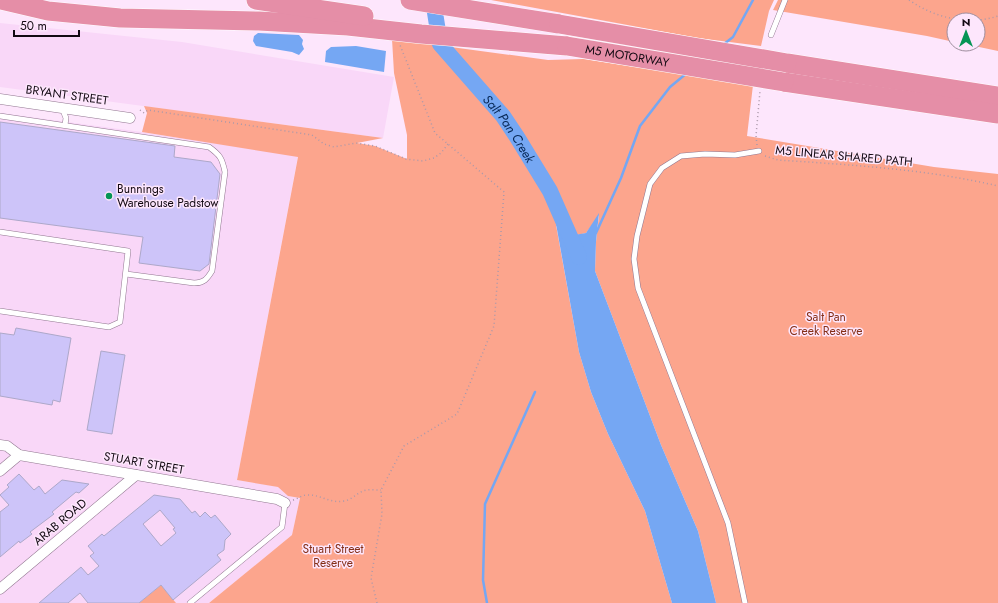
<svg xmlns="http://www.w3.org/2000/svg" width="998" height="603" viewBox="0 0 998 603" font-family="Jost,sans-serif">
	<rect width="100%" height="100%" fill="#fde6fc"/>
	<g fill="#f9d7f8">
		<polygon points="0,23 182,42 394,77 383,138 0,87"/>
		<polygon points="0,113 142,132 298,156 237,480 279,487 288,496 300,498 292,535 209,603 176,603 161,585 139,603 0,603"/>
	</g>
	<g fill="#fca58d">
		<polygon points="491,0 774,0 769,11 761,46 698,38"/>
		<polygon points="778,0 998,0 998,51 965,44 978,44 978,20 954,20 954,42 927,36 773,10"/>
		<polygon points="392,39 548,60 583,59 753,85 747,136 934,167 998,174 998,603 716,603 698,531 661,445 595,271 596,242 599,215 586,233 568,237 556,225 579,352 591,392 608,434 645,511 672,603 209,603 292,535 300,498 288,496 278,487 237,480 298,157 142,132 147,113 144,106 383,138 357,143 375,146 407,159 407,135 394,73"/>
		<polygon points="161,585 176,603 139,603"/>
	</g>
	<g fill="#75a7f3">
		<polygon points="258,33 299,35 303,40 302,44 304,49 299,55 292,52 256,46 253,41 254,36"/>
		<polygon points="356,46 386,51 384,72 325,62 326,51 331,47"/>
		<polygon points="599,213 596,242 595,271 661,445 698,531 716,603 672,603 645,511 608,434 591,392 579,352 556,224 568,236 586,233"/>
	</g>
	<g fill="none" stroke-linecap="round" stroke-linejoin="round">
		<g stroke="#75a7f3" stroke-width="2.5">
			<polyline points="724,44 733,37 753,0"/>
			<polyline points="596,233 621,178 640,126 670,87 687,73"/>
			<polyline points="487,603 483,580 485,504 535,392"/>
		</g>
		<path stroke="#75a7f3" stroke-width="16" id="s1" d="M433,0L440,44L503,116L517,137L550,191L579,257"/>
	</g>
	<g fill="#cdc4f9" stroke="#ada8c9" fill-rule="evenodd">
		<polygon points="0,122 175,146 174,157 211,162 220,174 209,264 200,271 139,263 143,237 0,218"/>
		<polygon points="16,328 71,338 60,402 53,400 52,405 0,396 0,333 14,335"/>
		<polygon points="101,351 125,355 112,434 87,430"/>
		<polygon points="19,474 34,490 39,486 45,494 62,480 89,484 79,493 76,492 52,512 54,514 30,532 32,534 20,543 19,541 0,557 0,512 9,505 0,495 9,487 7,485"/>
		<path d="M154,495L180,499L192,513L195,511L200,517L205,512L211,518L215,515L231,534L225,540L224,550L217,555L221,560L173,600L161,585L139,603H88L80,593L68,603H39L81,567L88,575L99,566L90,556L94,553L88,546L102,534L104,536ZM160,510L175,528L173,529L176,533L161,546L143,524Z"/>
	</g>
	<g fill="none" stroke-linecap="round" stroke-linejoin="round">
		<g stroke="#917790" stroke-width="6">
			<g id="lane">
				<polyline points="771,35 785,0"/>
				<polyline points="62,108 66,118 65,125"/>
				<path d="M0,116L209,147C220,155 222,158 225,172L212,271C207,279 204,283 194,283L126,274"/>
				<polyline points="0,232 128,251 120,322 109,327 0,311"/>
				<polyline points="190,603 282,527 285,503"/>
				<polyline points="745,603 728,523 638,288 634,259 637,236 650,184 662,168 681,156 705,154 735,155 759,151"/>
			</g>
		</g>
		<g stroke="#917790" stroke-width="11">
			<g id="street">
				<polyline points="0,99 130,118"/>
				<polyline points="0,445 7,446 19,455 277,499 285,503"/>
				<polyline points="0,471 19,455"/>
				<polyline points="0,589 136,475"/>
			</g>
		</g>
		<g stroke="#fff" stroke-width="20">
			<g id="highway">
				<polyline points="1,0 48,11 120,18 259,21 348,26 421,34 567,46"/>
				<polyline points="256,0 364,16"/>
				<polyline points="410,0 559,24"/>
				<polyline points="787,63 998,96"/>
				<polyline points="784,82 998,114"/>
			</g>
		</g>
		<g stroke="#ab99aa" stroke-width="1.5" stroke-dasharray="1 3" stroke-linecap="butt">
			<path d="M909,0C935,18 968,26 998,16"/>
			<polyline points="140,110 144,113 148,110 312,135 324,144 334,147 356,143 375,146 406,159 423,161 434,158 441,153 448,144"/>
			<polyline points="757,145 756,136 760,91"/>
			<path d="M765,156L778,160C852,165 926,169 998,186"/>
			<path d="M293,500C298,499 301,495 307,495C320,494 330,504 344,501C351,500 356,494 363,491C368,489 375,490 381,490"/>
			<polyline points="377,603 371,578 382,514 381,490 404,446 457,414 494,326 504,192 435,133 400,45"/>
		</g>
		<use href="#lane" stroke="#fff" stroke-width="5"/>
		<use href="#street" stroke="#fff" stroke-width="10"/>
		<use href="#highway" stroke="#e58ea7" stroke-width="19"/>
		<g stroke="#fff" stroke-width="20" stroke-linecap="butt">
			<g id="highway-bridge">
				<polyline points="559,24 787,63"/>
				<path id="s2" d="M567,46L784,82"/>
			</g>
		</g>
		<use href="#highway-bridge" stroke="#e58ea7" stroke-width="19"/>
	</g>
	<circle fill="#059555" stroke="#fde6fc" stroke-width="1.5" cx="109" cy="196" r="4"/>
	<g text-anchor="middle" stroke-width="3" stroke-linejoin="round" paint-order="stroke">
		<g font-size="12" fill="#120912" stroke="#fde6fc">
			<text dy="4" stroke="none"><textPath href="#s2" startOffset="61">M5 MOTORWAY</textPath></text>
			<text transform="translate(67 95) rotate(8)" y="4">BRYANT STREET</text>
			<text transform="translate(844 156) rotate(5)" y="4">M5 LINEAR SHARED PATH</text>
			<text transform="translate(144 463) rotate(10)" y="4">STUART STREET</text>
			<text transform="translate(60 522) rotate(-40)" y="4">ARAB ROAD</text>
		</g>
		<g font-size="12" fill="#120912" stroke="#fde6fc" text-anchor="start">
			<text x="117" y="193">Bunnings<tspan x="117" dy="14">Warehouse Padstow</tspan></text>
		</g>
		<g font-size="12" fill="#842f17" stroke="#fde6fc">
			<text x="826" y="321">Salt Pan<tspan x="826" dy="14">Creek Reserve</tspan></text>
			<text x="333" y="553">Stuart Street<tspan x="333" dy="14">Reserve</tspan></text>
		</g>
		<g font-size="13" font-style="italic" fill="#062755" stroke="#fde6fc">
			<text dy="5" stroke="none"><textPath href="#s1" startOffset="154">Salt Pan Creek</textPath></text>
		</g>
	</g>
	<g transform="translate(966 32)"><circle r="19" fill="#fde6fc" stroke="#9f8e9e"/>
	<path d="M0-3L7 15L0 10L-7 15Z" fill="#059555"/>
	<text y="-6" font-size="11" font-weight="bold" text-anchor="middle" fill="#120912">N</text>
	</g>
	<path d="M14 30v6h65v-6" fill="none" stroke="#120912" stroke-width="2"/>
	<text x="20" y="30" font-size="12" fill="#120912" stroke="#fde6fc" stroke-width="3" paint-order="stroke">50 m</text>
</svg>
